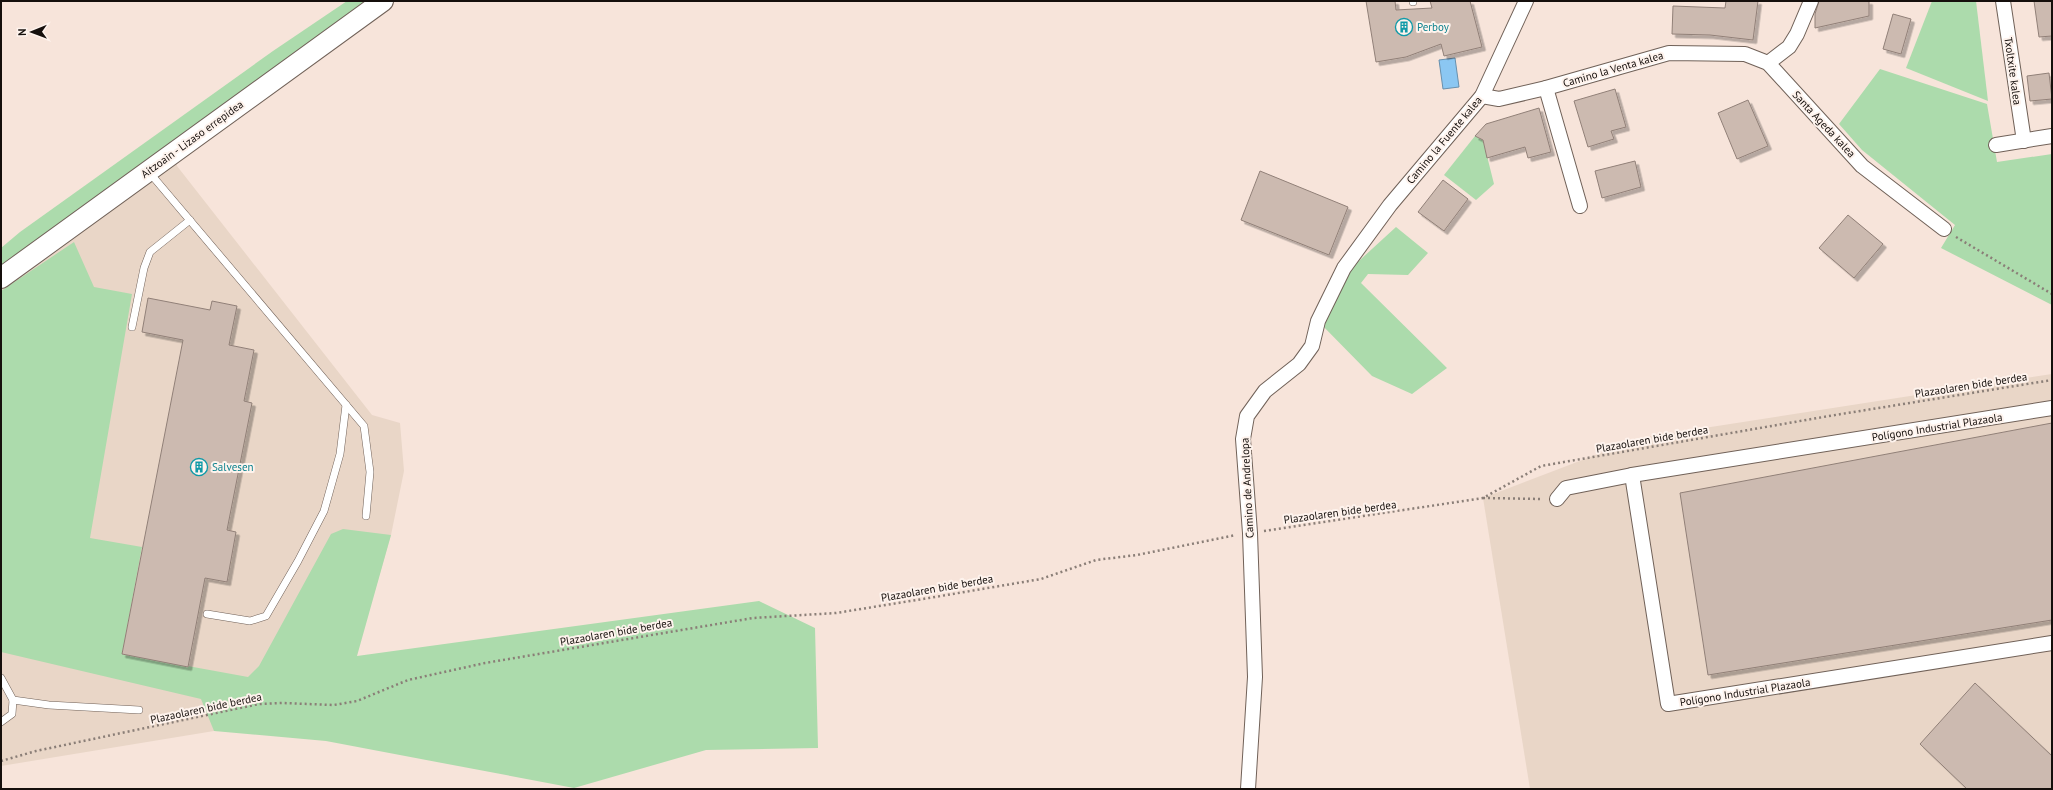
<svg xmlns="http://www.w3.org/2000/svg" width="2053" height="790" viewBox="0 0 2053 790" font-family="'PT Sans',sans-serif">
	<defs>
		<filter id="shadow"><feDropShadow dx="3.5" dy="3.5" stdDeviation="0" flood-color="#0004"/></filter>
	</defs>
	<rect width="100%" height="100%" fill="#f7e4da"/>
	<g fill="#e9d6c7">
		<polygon points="175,151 177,166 372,415 400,423 404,471 391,535 356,656 214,731 1,766 1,277"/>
		<polygon points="2052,374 2052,789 1530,789 1483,498 1640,438"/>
	</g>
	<g fill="#acdbac">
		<polygon points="347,1 383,1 1,277 1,248 20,232 273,51"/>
		<polygon points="1932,1 1976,1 1988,101 1906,68"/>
		<polygon points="1880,69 1987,104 1997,162 2052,154 2052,305 1941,248 1955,225 1862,150 1839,124"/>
		<polygon points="1475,136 1483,140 1494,184 1476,200 1444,175"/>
		<polygon points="1396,227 1428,253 1408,275 1368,274 1361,283 1447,368 1412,394 1372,376 1318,321 1336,282"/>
		<polygon points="74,242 94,287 132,294 90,538 142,547 122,654 248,677 259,666 331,534 343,529 391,535 357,656 759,601 815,628 818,748 706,750 574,788 326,741 214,731 201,699 1,652 1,291"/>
	</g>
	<polygon fill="#8bc7f2" stroke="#6890ad" points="1455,58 1459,87 1443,89 1439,60"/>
	<g fill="#ccbab0" stroke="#918078" filter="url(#shadow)">
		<polygon points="1366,1 1395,1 1396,10 1432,8 1430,1 1470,1 1482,47 1444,56 1441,44 1406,57 1376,62"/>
		<polygon points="1726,1 1758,1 1753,40 1710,35 1672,34 1673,6 1725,8"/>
		<polygon points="1819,1 1869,1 1869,16 1815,28 1815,14"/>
		<polygon points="2034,1 2052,1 2052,36 2039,37"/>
		<polygon points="1893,14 1911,19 1901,54 1883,49"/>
		<polygon points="2049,73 2052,99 2030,101 2027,76"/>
		<polygon points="1615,89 1626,127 1611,131 1614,139 1588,147 1574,101"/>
		<polygon points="1748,100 1768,146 1737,159 1718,113"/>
		<polygon points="1539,108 1551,152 1528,158 1525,147 1487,158 1483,140 1475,136 1486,124"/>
		<polygon points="1635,161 1641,187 1602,198 1595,171"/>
		<polygon points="1260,171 1348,207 1329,255 1241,220"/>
		<polygon points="1443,180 1468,199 1444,231 1418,212"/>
		<polygon points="1848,215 1883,244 1854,278 1819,248"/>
		<polygon points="148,298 210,310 212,301 237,306 229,345 254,350 244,401 252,403 227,530 236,532 227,582 205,578 188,667 122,654 183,340 142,332"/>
		<polygon points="2052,423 2052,620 1708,675 1680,493"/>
		<polygon points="1975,683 2052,756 2052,789 1967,789 1920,744"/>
	</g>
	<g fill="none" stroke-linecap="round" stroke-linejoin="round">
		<g stroke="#706158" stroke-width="8">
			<g id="lane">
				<polyline points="1413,1 1413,2"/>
				<polyline points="149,172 364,426 370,472 366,516"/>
				<polyline points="132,327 144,268 150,252 190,220"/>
				<polyline points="207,614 250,621 266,616 298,561 324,511 340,454 346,405"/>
				<polyline points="1,678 13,700 12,714 1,722"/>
				<polyline points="13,700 49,705 139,710"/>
			</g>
		</g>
		<g stroke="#706158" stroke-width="16">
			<g id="street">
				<polyline points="2003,1 2024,141"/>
				<polyline points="1768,63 1789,47 1797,34 1811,1"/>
				<polyline points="1546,88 1580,206"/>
				<polyline points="1482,96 1499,99 1546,88 1669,53 1745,54 1768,63 1862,166 1944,229"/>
				<polyline points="1996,145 2052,136"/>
				<polyline points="2052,408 1632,475 1668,704 2052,643"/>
				<polyline points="1557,499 1566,488 1632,475"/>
				<polyline points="1248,789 1255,677 1250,533 1243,439 1247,416 1265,391 1299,364 1312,346 1318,321 1344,268 1390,205 1482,96 1526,1"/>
			</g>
		</g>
		<g stroke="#706158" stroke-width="22">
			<polyline id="secondary" points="1,278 383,1"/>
		</g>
		<g stroke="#8a7e77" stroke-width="2.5" stroke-dasharray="2 3" stroke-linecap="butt">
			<polyline points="1956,237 2052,294"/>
			<polyline points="1483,498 1542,499"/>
			<polyline points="1264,531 1483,498 1541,466 1829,416 2052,380"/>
			<polyline points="1,761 36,751 259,704 282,703 334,705 357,701 408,680 485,663 753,618 836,613 929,598 1041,579 1096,560 1137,555 1236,535"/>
		</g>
		<use href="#lane" stroke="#fff" stroke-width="7"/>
		<use href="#street" stroke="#fff" stroke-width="14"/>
		<use href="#secondary" stroke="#fff" stroke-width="20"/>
	</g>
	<defs>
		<g id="building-ring" transform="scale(0.9)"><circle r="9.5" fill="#fef3ed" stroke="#0f9aa8" stroke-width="1.5"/><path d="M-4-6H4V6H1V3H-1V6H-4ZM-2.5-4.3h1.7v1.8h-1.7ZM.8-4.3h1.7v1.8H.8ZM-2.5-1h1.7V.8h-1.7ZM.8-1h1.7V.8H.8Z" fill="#0f9aa8"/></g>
	</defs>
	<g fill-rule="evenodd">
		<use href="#building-ring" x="1404" y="27"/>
		<use href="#building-ring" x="199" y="467"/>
	</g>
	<g text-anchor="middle" stroke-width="4" stroke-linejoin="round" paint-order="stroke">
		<g font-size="11" fill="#0d838f" stroke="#fef3ed" text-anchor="start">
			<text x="1417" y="31">Perboy</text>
			<text x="212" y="471">Salvesen</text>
		</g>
		<g font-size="11" fill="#150f0c" stroke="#fef3ed">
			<text transform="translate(1613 69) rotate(-16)" y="4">Camino la Venta kalea</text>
			<text transform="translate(2013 71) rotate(82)" y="4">Txoltxite kalea</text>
			<text transform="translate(1824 124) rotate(47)" y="4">Santa Ageda kalea</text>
			<text transform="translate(192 139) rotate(-36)" y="4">Aitzoain - Lizaso errepidea</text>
			<text transform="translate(1444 140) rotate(-50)" y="4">Camino la Fuente kalea</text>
			<text transform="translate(1971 385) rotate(-9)" y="4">Plazaolaren bide berdea</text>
			<text transform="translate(1937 427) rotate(-9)" y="4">Polígono Industrial Plazaola</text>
			<text transform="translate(1652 439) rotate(-10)" y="4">Plazaolaren bide berdea</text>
			<text transform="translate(1247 488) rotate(-93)" y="4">Camino de Andrelopa</text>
			<text transform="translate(1340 512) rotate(-8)" y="4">Plazaolaren bide berdea</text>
			<text transform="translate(937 588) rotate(-10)" y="4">Plazaolaren bide berdea</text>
			<text transform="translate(616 632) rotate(-10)" y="4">Plazaolaren bide berdea</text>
			<text transform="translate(1745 692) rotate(-9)" y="4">Polígono Industrial Plazaola</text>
			<text transform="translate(206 708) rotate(-12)" y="4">Plazaolaren bide berdea</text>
		</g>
	</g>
	<rect width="2053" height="790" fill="none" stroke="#150f0c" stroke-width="4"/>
	<g transform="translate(32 32) rotate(269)" stroke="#fef3ed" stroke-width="3" paint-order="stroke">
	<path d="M0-3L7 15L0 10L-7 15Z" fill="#150f0c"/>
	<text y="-6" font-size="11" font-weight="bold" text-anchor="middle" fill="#150f0c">N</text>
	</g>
</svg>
